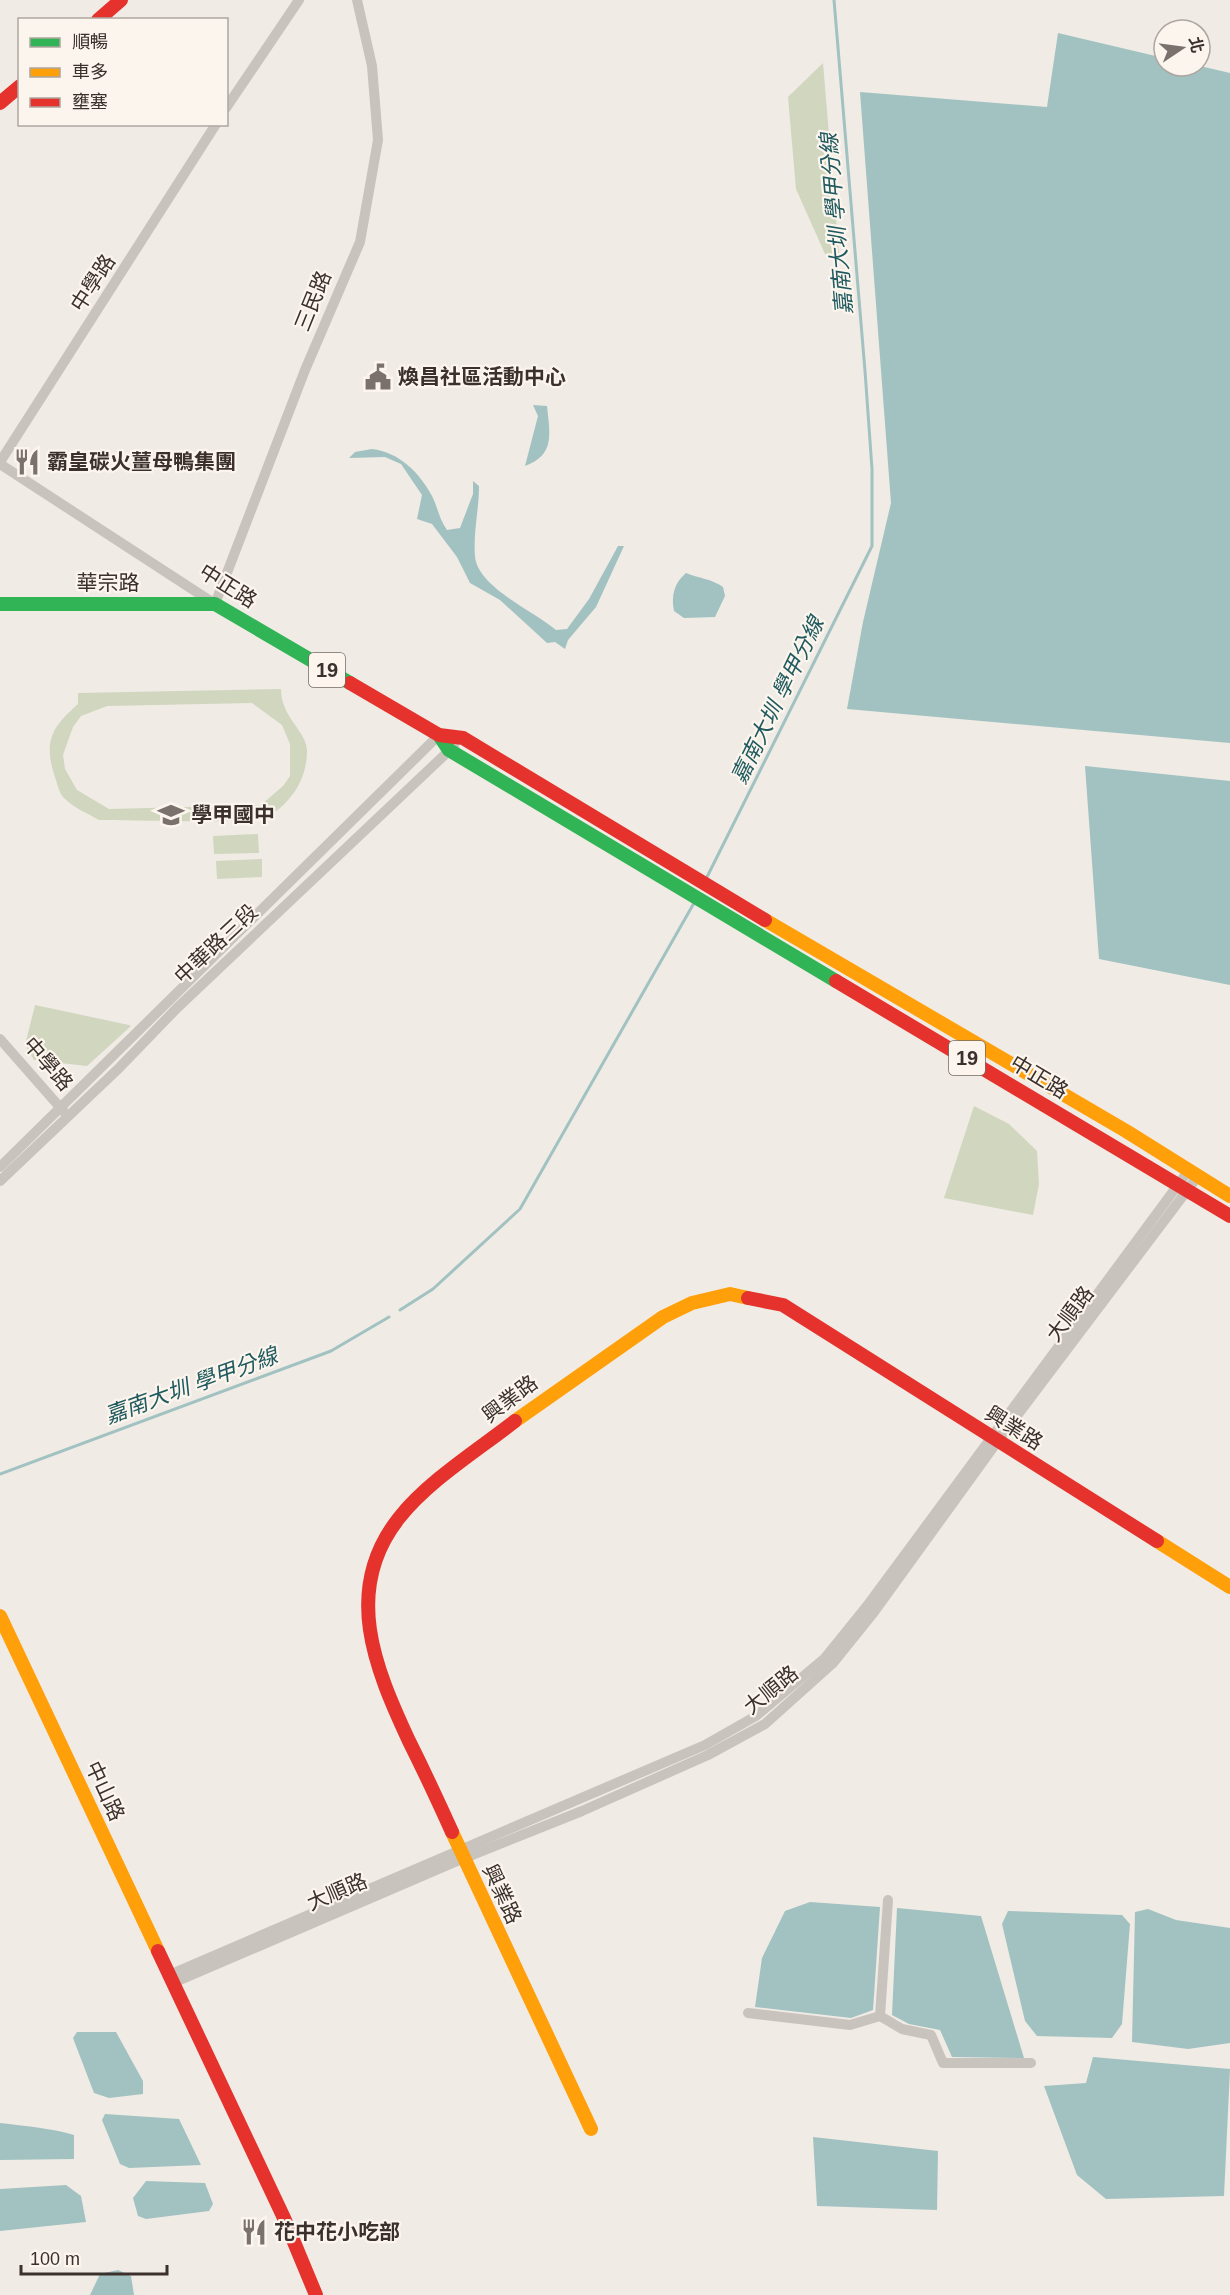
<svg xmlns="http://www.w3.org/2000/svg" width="1230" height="2295" viewBox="0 0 1230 2295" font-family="Arial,'Noto Sans TC',sans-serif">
	<rect width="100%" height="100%" fill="#f0ebe5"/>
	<g fill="#d1d6bf" fill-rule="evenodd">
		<polygon points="823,63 839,253 825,254 796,189 788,97"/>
		<path d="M281,689C281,718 307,731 307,751C307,780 290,805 265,818C255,824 122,820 99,820C87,813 74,808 64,798C59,793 57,783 55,777C43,741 52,727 78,704V693ZM252,703L282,725L290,744V776L283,786L261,805L109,809L77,790L65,769L63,755L73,727L81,716L107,706Z"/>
		<polygon points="258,834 259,853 214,854 213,836"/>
		<polygon points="262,859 262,877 217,879 216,861"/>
		<polygon points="35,1005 129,1025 131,1026 87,1066 34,1060 25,1045"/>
		<polygon points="974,1106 1009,1124 1037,1151 1039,1184 1033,1215 944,1198"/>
	</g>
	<g fill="#a1c2c1">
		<polygon points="1058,33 1164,58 1164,66 1200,66 1230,73 1230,743 847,709 863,622 891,503 860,92 1047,107"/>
		<path d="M533,405L547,406C550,435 555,455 525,466L538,416Z"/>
		<path d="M372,449C399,452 420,473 432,496C438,508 439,519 447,530L460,528L473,494V481L479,486C479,510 473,533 475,556C477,587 534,611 556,630L567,629L589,599L618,546H624L596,607L568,640L565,649L555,642L547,643L500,600L470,583L457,557L432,524L417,519L422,495L401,464L385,457L349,458L355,452Z"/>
		<path d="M686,573C698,578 712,579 723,587L725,596L715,617L684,618L674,611C671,596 674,583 686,573Z"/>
		<polygon points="1085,766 1230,781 1230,985 1099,959"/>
		<polygon points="810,1902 880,1907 873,2010 851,2018 755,2007 762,1958 785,1911"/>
		<polygon points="897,1908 981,1916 1024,2058 952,2057 940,2030 909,2024 892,2015"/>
		<polygon points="1148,1909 1176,1920 1230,1928 1230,2043 1188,2049 1132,2042 1135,1912"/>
		<polygon points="1008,1911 1122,1915 1130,1924 1122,2024 1112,2038 1037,2036 1025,2021 1002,1924"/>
		<polygon points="77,2032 116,2032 143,2081 143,2094 109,2098 94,2093 73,2038"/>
		<polygon points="1093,2057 1230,2069 1224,2196 1106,2199 1077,2175 1044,2086 1086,2083"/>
		<polygon points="105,2114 179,2119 201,2165 129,2168 120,2164 102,2120"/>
		<path d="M0,2123C25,2126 50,2128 74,2135V2159L0,2160Z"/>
		<polygon points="813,2137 938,2151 937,2210 817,2206"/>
		<polygon points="146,2181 205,2183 213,2204 209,2211 146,2219 138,2216 133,2198"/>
		<polygon points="66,2185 81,2196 86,2222 0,2231 0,2189"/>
		<polygon points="118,2270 131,2276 134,2295 90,2295 100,2274"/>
	</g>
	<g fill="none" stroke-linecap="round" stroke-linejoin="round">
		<g stroke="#a1c2c1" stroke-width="3">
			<polyline points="706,879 872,546 872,469 865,371 834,0"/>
			<polyline points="400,1310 433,1289 520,1209 694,903"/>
			<polyline points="0,1474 331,1351 389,1317"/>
		</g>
		<g stroke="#c9c3be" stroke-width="10">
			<polyline points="226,108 299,0"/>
			<polyline points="0,462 216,124"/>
			<polyline points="0,464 215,604 305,370 360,242 378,140 372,66 357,0"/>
			<polyline points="0,1039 65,1113"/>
			<polyline points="0,1167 439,735"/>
			<polyline points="0,1181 120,1067 177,1008 454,746"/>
			<polyline points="169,1975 705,1745 756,1716 825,1658 867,1606 1189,1170"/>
			<polyline points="173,1983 462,1859 582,1811 708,1755 765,1724 833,1663 874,1612 997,1442 1198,1176"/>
			<polyline points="748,2013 850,2025 880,2016 902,2029 931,2035 943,2063 1031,2063"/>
			<polyline points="880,2016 888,1900"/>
		</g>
		<g stroke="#30b455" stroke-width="14">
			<polyline points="0,604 215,604 350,683"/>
			<polyline points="439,735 449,750 836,981"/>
		</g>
		<g stroke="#ff9f0a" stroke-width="14">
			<polyline points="765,920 1126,1131 1230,1196"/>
			<polyline points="515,1421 663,1317 692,1303 730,1294 748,1298"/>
			<polyline points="1157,1541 1230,1587"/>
			<polyline points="0,1616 158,1951"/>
			<polyline points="452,1832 591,2129"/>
		</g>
		<g stroke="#e5322d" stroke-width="14">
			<polyline points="98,20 121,0"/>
			<polyline points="0,103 20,86"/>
			<polyline points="350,683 439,735 463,738 765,920"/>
			<polyline points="836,981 1230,1216"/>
			<polyline points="748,1298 783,1305 1157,1541"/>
			<path d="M452,1832C438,1801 424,1771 409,1741C375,1668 342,1590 399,1518C428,1481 478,1450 515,1421"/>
			<polyline points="158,1951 284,2218 316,2295"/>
		</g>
	</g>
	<defs>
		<g id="civic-bare" transform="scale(2.07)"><path d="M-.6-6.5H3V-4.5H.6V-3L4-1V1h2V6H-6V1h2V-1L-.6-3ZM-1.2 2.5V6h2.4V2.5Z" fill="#7a716c" stroke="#fbf5ee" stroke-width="2.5" paint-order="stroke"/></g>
		<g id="restaurant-bare" transform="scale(2.07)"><path d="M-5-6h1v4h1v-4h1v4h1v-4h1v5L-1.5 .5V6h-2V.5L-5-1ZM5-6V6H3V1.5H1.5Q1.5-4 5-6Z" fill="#7a716c" stroke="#fbf5ee" stroke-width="2.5" paint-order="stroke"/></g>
		<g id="school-bare" transform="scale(2.07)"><path d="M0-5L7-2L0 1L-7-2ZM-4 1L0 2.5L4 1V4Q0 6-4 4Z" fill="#7a716c" stroke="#fbf5ee" stroke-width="2.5" paint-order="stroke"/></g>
	</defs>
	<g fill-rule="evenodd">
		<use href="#civic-bare" x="378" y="377"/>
		<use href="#restaurant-bare" x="27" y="462"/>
		<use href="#school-bare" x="171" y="815"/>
		<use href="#restaurant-bare" x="254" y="2232"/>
	</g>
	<g text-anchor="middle" stroke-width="4.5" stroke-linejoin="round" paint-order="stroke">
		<g fill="#fbf5ee" stroke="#756b66" stroke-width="1.5">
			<rect x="309" y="653" width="36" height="34" rx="4.5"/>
			<rect x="949" y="1041" width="36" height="34" rx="4.5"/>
		</g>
		<g font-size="20" font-weight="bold" fill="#3b302b">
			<text x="327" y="677">19</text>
			<text x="967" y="1065">19</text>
		</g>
		<g font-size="21" fill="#3b302b" stroke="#fbf5ee">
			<text transform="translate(93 283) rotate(-57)" y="7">中學路</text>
			<text transform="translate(313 301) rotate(-68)" y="7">三民路</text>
			<text x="108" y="590">華宗路</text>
			<text transform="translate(228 586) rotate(32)" y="7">中正路</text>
			<text transform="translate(216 944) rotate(-43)" y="7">中華路三段</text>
			<text transform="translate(48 1064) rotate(49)" y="7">中學路</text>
			<text transform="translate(1039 1077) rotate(31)" y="7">中正路</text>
			<text transform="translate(1070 1314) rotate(-53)" y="7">大順路</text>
			<text transform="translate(510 1399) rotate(-37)" y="7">興業路</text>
			<text transform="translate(1014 1428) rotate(32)" y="7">興業路</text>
			<text transform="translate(771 1690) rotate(-39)" y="7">大順路</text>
			<text transform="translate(105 1791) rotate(65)" y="7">中山路</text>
			<text transform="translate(337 1892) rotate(-23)" y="7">大順路</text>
			<text transform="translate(502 1894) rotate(65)" y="7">興業路</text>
		</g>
		<g font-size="21" font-weight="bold" fill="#3b302b" stroke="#fbf5ee" text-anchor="start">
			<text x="398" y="384">煥昌社區活動中心</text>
			<text x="47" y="469">霸皇碳火薑母鴨集團</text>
			<text x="191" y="822">學甲國中</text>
			<text x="274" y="2239">花中花小吃部</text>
		</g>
		<g font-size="22" font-style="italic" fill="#1f5a5e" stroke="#fbf5ee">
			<text transform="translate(836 224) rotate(-95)" y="8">嘉南大圳 學甲分線</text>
			<text transform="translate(777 700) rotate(-64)" y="8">嘉南大圳 學甲分線</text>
			<text transform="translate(191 1385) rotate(-20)" y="8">嘉南大圳 學甲分線</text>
		</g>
	</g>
	<rect x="18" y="18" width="210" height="108" fill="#fbf5ee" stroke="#aea6a0" stroke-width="1.5"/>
	<rect x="30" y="38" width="30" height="9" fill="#30b455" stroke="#aea6a0" stroke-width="1.5"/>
	<text x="72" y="48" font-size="18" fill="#3b302b">順暢</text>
	<rect x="30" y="68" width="30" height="9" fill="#ff9f0a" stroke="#aea6a0" stroke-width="1.5"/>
	<text x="72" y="78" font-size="18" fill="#3b302b">車多</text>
	<rect x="30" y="98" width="30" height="9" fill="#e5322d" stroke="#aea6a0" stroke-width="1.5"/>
	<text x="72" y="108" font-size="18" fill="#3b302b">壅塞</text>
	<g transform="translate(1182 48) rotate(77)"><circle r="28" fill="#fbf5ee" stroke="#aea6a0" stroke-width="1.5"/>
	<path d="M0-4.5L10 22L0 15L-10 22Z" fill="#7a716c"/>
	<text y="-9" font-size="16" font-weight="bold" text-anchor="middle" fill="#3b302b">北</text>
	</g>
	<path d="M21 2265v9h146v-9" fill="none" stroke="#3b302b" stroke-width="3"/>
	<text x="30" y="2265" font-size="18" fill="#3b302b" stroke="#fbf5ee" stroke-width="4.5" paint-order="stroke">100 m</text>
</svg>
